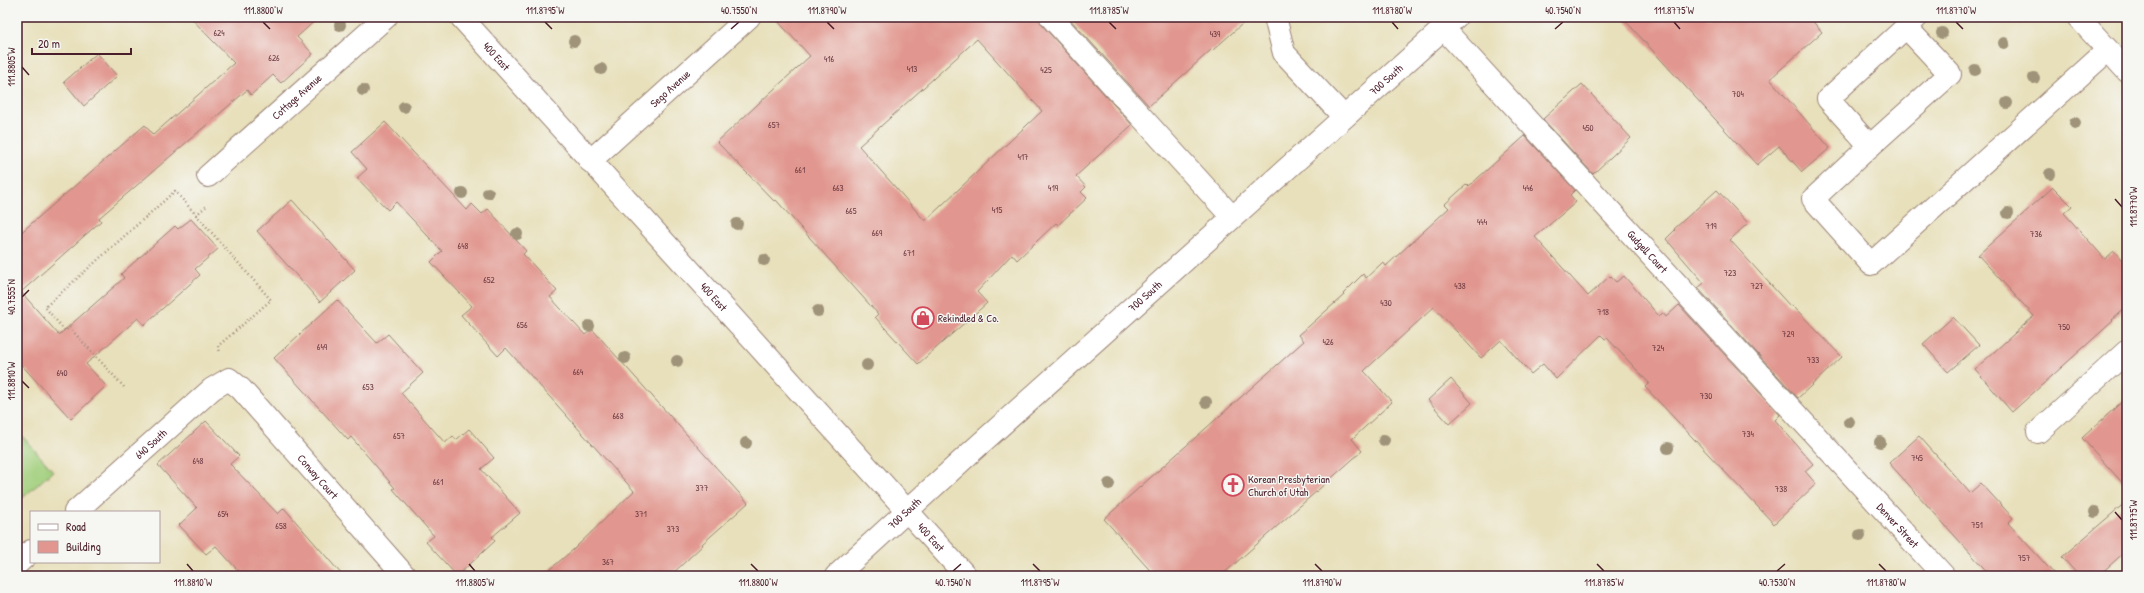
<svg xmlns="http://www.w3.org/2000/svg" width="2144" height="593" viewBox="0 0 2144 593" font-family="'Patrick Hand',sans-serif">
	<rect width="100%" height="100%" fill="#f6f6f2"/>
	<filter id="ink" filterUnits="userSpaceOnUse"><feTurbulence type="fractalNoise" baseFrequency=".025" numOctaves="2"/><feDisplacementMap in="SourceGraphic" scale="8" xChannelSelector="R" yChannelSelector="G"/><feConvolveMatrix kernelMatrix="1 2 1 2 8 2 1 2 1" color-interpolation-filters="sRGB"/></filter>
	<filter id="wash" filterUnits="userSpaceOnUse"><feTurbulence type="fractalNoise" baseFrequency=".012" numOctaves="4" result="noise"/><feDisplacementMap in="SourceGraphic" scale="16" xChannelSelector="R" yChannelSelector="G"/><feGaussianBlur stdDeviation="0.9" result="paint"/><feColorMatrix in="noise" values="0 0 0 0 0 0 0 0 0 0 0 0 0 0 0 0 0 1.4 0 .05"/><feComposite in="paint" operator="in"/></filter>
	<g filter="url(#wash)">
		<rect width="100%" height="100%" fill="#e8e0bb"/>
		<polygon fill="#a1cf7c" stroke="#767754" points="17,430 53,471 17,503"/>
		<g id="blocks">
			<g fill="#e1978f" fill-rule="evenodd">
				<polygon points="190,17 319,17 297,37 313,54 281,83 273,75 251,95 247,90 99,218 101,221 21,292 59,335 124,278 121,274 175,226 178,229 191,219 218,249 195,269 200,275 144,325 138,318 86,364 106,386 71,419 17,360 17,236 145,125 153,135 234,63"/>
				<path d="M774,17H1039L1042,25L1132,125L1076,176L1086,187L1081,192L1087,198L1058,225L1056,223L1017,260L1012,254L977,292L987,303L918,364L875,317L878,314L776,200L774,201L717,142L810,56ZM977,39L1042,111L925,221L859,146Z"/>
				<polygon points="1068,17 1250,17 1213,50 1212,49 1149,106"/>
				<polygon points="1622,17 1809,17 1822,32 1770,79 1830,148 1802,172 1779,146 1757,165"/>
				<polygon points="97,53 117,76 84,106 64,82"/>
				<polygon points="1582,84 1631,138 1593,174 1543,119"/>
				<polygon points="385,122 467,210 472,204 482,214 488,209 526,251 523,254 557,291 550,297 585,335 592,329 748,503 702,544 703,545 670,576 542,576 574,549 634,491 506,348 498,356 461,315 472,306 431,262 442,251 396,202 388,210 357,178 367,169 352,152"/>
				<polygon points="1525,136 1575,190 1570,195 1576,202 1535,237 1588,296 1610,276 1616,282 1624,276 1659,316 1663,313 1666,317 1679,305 1780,415 1775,420 1813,464 1805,471 1816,484 1774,524 1645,387 1649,383 1607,338 1605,339 1601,335 1556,379 1543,364 1531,374 1501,340 1481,358 1434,307 1364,371 1392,402 1352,439 1362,451 1221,576 1155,576 1104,519 1304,341 1299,335 1344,295 1343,294 1363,274 1366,278 1383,262 1386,266 1449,208 1445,204 1467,184 1469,186"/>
				<polygon points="2053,187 2072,206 2064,213 2105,259 2114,251 2127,266 2127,307 2112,320 2113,321 2012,412 1975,369 2034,316 1978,255"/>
				<polygon points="1717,190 1748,223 1730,240 1790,306 1792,305 1842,357 1798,398 1698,288 1704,283 1666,239 1675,230 1674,229"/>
				<polygon points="292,200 355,270 320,302 257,231"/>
				<polygon points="337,300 377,343 388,334 423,373 401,393 445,443 453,436 456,440 469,429 494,458 481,469 520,513 492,537 495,541 457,576 426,542 434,536 393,489 395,488 351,437 348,440 274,358"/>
				<polygon points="1953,317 1979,345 1948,372 1923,344"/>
				<polygon points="1451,379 1472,403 1449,424 1428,400"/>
				<polygon points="2127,397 2127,488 2082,438"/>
				<polygon points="206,421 239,456 230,464 278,514 284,508 343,576 243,576 216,546 206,554 179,525 197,508 158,465"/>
				<polygon points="1919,436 1970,493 1981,483 2013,518 2008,523 2056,576 1991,576 1889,463"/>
				<polygon points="2127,501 2127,550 2098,576 2079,576 2062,557"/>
			</g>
		</g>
	</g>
	<g filter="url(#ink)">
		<use href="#blocks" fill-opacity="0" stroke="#998073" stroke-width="1"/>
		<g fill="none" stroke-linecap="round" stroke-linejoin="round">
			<g stroke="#998073" stroke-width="24">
				<g id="minor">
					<path id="s1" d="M461,17L966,576"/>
					<polyline points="1051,17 1232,217"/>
					<polyline points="1275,17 1284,53 1344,117"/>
					<polyline points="1917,17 1828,99 1870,146 1813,199 1871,264 2108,50"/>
					<polyline points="2078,17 2127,71"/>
					<path id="s2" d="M1443,28L1944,576"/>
					<polyline points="1870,146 1950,74 1906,27"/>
					<path id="s3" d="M590,161L749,17"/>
					<path id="s4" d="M208,176L386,17"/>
					<polyline points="2038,432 2127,351"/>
					<path id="s5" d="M75,512L212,389L229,379L241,389L405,576"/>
					<polyline points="17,564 31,551"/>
					<path id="s6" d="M836,576L969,454L1456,17"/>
				</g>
			</g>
			<g stroke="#998073" stroke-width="2.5" stroke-dasharray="1 3" stroke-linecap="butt">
				<polyline points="196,215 208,205"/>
				<polyline points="124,387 69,327 65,331 45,307 175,191 271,300 218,346 220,352"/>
			</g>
			<use href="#minor" stroke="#fff" stroke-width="22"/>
		</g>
		<g fill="#9f9379">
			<circle cx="340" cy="25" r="6"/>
			<circle cx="1942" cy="33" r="6"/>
			<circle cx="574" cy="41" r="6"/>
			<circle cx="2004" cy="43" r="6"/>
			<circle cx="601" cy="69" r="6"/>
			<circle cx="1975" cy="70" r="6"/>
			<circle cx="2034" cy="78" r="6"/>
			<circle cx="363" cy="90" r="6"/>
			<circle cx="2007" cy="103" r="6"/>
			<circle cx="404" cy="107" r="6"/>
			<circle cx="2075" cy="123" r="6"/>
			<circle cx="2050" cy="174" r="6"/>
			<circle cx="462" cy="193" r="6"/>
			<circle cx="488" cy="193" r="6"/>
			<circle cx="2008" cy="213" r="6"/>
			<circle cx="737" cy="224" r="6"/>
			<circle cx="517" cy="234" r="6"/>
			<circle cx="764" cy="260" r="6"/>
			<circle cx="818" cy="311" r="6"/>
			<circle cx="589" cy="326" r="6"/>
			<circle cx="625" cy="358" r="6"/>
			<circle cx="677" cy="361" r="6"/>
			<circle cx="867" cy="365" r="6"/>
			<circle cx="1206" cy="402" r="6"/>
			<circle cx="1849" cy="422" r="6"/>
			<circle cx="1384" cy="440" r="6"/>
			<circle cx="1880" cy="442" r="6"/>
			<circle cx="746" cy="443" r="6"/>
			<circle cx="1668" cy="448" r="6"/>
			<circle cx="1109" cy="484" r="6"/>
			<circle cx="2095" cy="512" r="6"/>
			<circle cx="1860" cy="535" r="6"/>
		</g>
	</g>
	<path fill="none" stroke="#4a1f2b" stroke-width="1.5" d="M263,22L270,29M545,22L552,29M827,22L834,29M1109,22L1116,29M1392,22L1398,29M1674,22L1680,29M1956,22L1963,29M731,29L739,22M1555,29L1563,22M22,67L29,75M2115,199L2122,207M22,297L29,290M22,381L29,388M2115,512L2122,520M187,564L193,571M469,564L475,571M751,564L758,571M1033,564L1040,571M1315,564L1322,571M1597,564L1604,571M1879,564L1886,571M953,571L961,564M1777,571L1785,564"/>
	<defs>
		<g id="shop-ring" transform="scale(1.15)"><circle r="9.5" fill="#f6f6f2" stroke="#d1495b" stroke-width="1.5"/><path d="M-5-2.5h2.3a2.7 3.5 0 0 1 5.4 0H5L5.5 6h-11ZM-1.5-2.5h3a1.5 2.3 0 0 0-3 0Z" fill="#d1495b"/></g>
		<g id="church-ring" transform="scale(1.15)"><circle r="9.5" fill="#f6f6f2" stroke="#d1495b" stroke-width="1.5"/><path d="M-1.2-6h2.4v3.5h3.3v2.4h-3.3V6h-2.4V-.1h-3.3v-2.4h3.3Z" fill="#d1495b"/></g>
	</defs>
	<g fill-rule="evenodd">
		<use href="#shop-ring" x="923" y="318"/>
		<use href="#church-ring" x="1233" y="485"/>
	</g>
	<g text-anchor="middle" stroke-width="3" stroke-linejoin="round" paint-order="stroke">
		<g font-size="9" fill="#703d44">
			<text x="219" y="36">624</text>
			<text x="1215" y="37">439</text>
			<text x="274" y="61">626</text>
			<text x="829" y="62">416</text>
			<text x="912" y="72">413</text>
			<text x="1046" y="73">425</text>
			<text x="1738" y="97">704</text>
			<text x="774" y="128">657</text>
			<text x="1588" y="131">450</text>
			<text x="1023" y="160">417</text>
			<text x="800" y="173">661</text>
			<text x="838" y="191">663</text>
			<text x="1053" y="191">419</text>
			<text x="1528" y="191">446</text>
			<text x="997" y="213">415</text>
			<text x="851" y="214">665</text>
			<text x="1482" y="225">444</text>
			<text x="1711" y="229">719</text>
			<text x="877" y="236">669</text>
			<text x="2036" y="237">736</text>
			<text x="463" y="249">648</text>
			<text x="909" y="256">671</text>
			<text x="1730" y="276">723</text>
			<text x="489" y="283">652</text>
			<text x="1460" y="289">438</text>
			<text x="1757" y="289">727</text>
			<text x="1386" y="306">430</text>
			<text x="1603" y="315">718</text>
			<text x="522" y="328">656</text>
			<text x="2064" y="330">750</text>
			<text x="1788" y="337">729</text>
			<text x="1328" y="345">426</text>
			<text x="322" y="350">649</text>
			<text x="1658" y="351">724</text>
			<text x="1813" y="363">733</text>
			<text x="578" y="375">664</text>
			<text x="62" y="376">640</text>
			<text x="368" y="390">653</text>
			<text x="1706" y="399">730</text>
			<text x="618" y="419">668</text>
			<text x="1748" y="437">734</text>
			<text x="399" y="439">657</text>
			<text x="1917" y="461">745</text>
			<text x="198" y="464">648</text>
			<text x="438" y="485">661</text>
			<text x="702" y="491">377</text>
			<text x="1781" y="492">738</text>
			<text x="223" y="517">654</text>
			<text x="641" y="517">371</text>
			<text x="1977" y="528">751</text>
			<text x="281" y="529">658</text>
			<text x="673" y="532">373</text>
			<text x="2024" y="561">757</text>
			<text x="608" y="565">367</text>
		</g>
		<g font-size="11" fill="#4a1f2b" stroke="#f6f6f2">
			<text dy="4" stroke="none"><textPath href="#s1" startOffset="53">400 East</textPath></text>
			<text dy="4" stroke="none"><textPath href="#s6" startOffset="741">700 South</textPath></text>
			<text dy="4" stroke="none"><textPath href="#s3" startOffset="108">Sego Avenue</textPath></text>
			<text dy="4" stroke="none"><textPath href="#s4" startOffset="119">Cottage Avenue</textPath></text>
			<text dy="4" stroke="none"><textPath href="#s2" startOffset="303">Gudgell Court</textPath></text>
			<text dy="4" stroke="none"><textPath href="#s6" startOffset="417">700 South</textPath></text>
			<text dy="4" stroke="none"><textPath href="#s1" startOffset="377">400 East</textPath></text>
			<text dy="4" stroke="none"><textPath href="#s5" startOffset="102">640 South</textPath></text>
			<text dy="4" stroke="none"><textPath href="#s5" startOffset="336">Conway Court</textPath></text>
			<text dy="4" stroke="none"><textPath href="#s6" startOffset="93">700 South</textPath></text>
			<text dy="4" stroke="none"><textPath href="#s2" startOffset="674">Denver Street</textPath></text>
			<text dy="4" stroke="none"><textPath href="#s1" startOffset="701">400 East</textPath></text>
		</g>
		<g font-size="11" fill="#4a1f2b" stroke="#f6f6f2" text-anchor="start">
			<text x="938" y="322">Rekindled &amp; Co.</text>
			<text x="1248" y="483">Korean Presbyterian<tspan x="1248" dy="13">Church of Utah</tspan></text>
		</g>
	</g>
	<rect width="2144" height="593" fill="none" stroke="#f6f6f2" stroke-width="44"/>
	<rect x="30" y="511" width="130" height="52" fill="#f6f6f2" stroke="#b1a0a2"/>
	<rect x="38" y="524" width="20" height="6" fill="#ffffff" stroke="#b1a0a2"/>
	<text x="66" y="531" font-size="12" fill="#4a1f2b">Road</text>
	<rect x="38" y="541" width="20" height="12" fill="#e1978f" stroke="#b1a0a2"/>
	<text x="66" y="551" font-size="12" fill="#4a1f2b">Building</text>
	<path d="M32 48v6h99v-6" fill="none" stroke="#4a1f2b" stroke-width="2"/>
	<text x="38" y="48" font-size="12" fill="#4a1f2b" stroke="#f6f6f2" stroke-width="3" paint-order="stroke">20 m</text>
	<rect x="22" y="22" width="2100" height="549" fill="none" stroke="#4a1f2b" stroke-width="1.5"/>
	<g font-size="10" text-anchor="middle" fill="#4a1f2b">
		<text x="263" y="14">111.8800°W</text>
		<text x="545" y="14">111.8795°W</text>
		<text x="739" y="14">40.7550°N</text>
		<text x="827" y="14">111.8790°W</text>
		<text x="1109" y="14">111.8785°W</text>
		<text x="1392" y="14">111.8780°W</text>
		<text x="1563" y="14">40.7540°N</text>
		<text x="1674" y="14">111.8775°W</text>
		<text x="1956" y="14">111.8770°W</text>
		<text transform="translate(11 67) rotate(-90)" y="4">111.8805°W</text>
		<text transform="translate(2133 207) rotate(-90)" y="4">111.8770°W</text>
		<text transform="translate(11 297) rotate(-90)" y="4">40.7555°N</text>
		<text transform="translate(11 381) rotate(-90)" y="4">111.8810°W</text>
		<text transform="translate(2133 520) rotate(-90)" y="4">111.8775°W</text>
		<text x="193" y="586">111.8810°W</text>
		<text x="475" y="586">111.8805°W</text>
		<text x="758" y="586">111.8800°W</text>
		<text x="953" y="586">40.7540°N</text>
		<text x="1040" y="586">111.8795°W</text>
		<text x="1322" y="586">111.8790°W</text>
		<text x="1604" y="586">111.8785°W</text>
		<text x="1777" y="586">40.7530°N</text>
		<text x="1886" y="586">111.8780°W</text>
	</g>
</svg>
